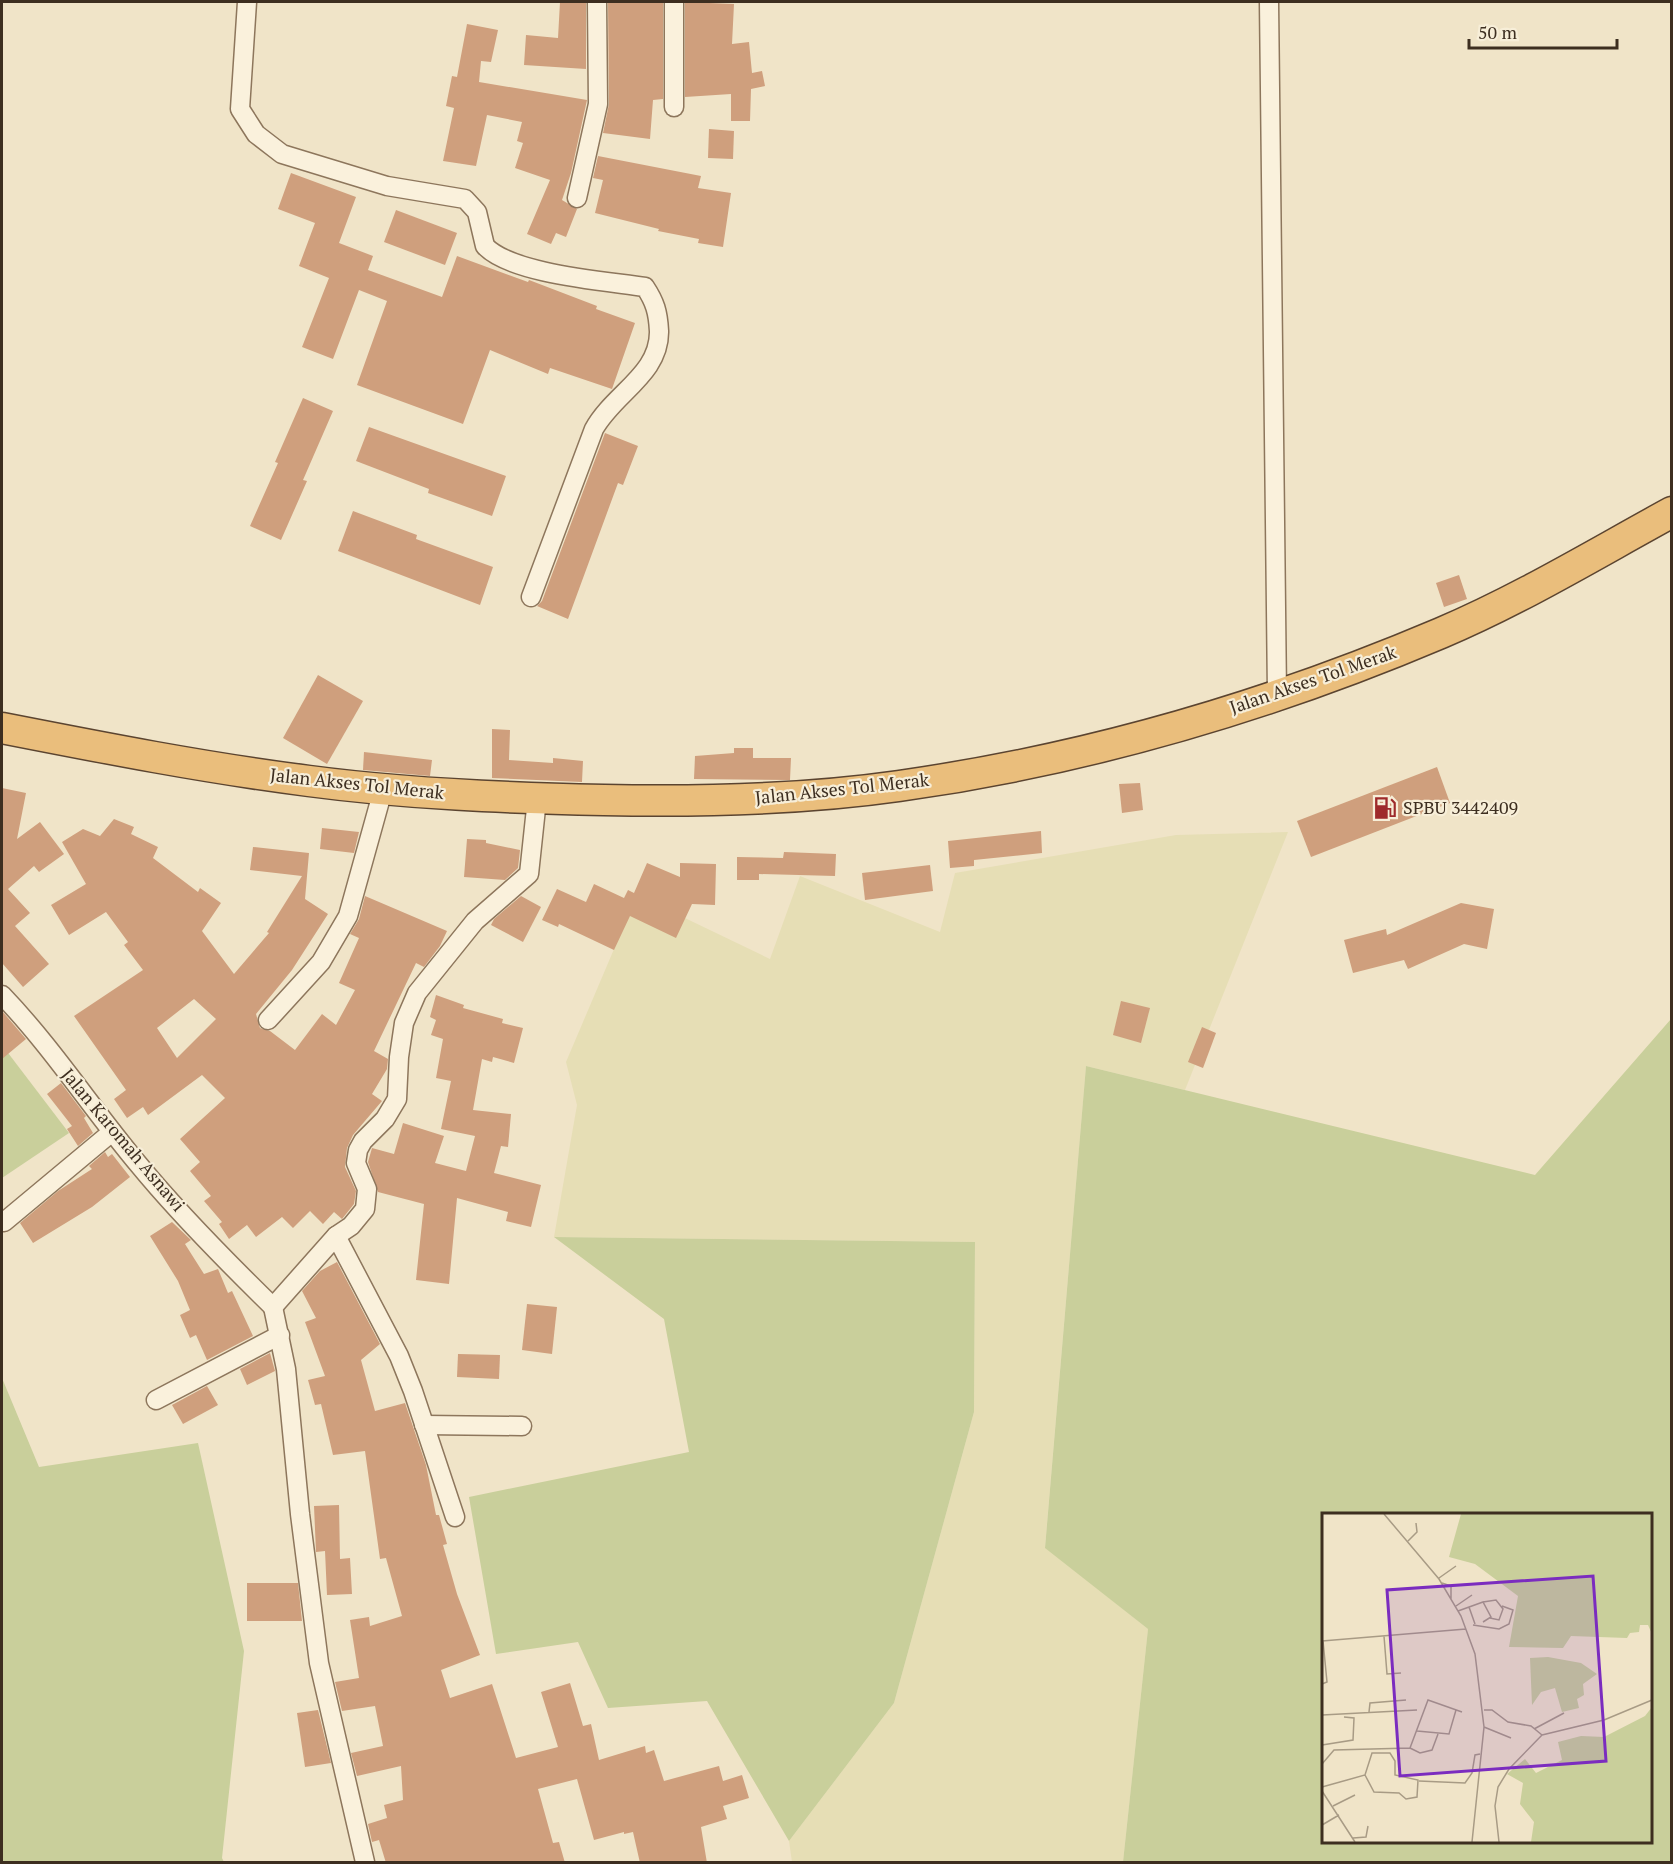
<svg xmlns="http://www.w3.org/2000/svg" width="1673" height="1864" viewBox="0 0 1673 1864" font-family="'PT Serif',serif">
	<rect width="100%" height="100%" fill="#f0e4c8"/>
	<polygon fill="#e6deb5" points="1288,832 1185,1090 1086,1066 1045,1547 1148,1629 1123,1862 792,1862 789,1841 894,1703 974,1412 975,1242 554,1237 577,1105 566,1062 637,895 770,959 800,876 940,932 955,873 1176,835"/>
	<g fill="#c9cf9b" fill-rule="evenodd">
		<path d="M1671,1019V1862H1123L1148,1629L1045,1548L1086,1066L1535,1175ZM1324,1514H1650V1842H1324Z"/>
		<polygon points="2,1045 69,1133 2,1178"/>
		<polygon points="554,1237 975,1242 974,1412 894,1703 789,1841 707,1701 608,1708 578,1642 496,1654 469,1497 689,1452 664,1319"/>
		<polygon points="2,1378 39,1467 198,1443 244,1651 222,1858 224,1862 2,1862"/>
	</g>
	<g fill="#cf9f7d" fill-rule="evenodd">
		<polygon points="560,2 586,2 586,69 524,65 526,35 558,38"/>
		<polygon points="608,2 663,2 663,99 653,100 650,139 603,133 609,104"/>
		<polygon points="685,2 734,4 732,44 749,42 752,73 762,71 765,86 751,89 750,121 731,121 731,94 685,97"/>
		<polygon points="467,24 498,30 491,62 481,61 479,82 587,100 571,173 562,200 577,209 566,237 556,233 551,244 527,234 550,180 515,168 523,143 517,141 522,122 487,115 476,166 443,161 454,108 446,106 452,76 457,77"/>
		<polygon points="709,129 734,131 733,159 708,158"/>
		<polygon points="598,156 701,176 698,188 731,193 723,247 698,243 699,239 658,231 659,229 595,213 603,180 593,178"/>
		<polygon points="291,173 356,197 339,243 373,256 368,270 442,297 457,256 528,282 529,280 597,306 596,309 635,323 612,389 550,368 548,374 490,350 463,424 357,385 387,301 359,290 333,359 302,347 329,278 299,266 315,223 278,209"/>
		<polygon points="396,210 457,233 445,265 384,242"/>
		<polygon points="303,398 333,411 303,480 307,481 281,540 250,526 278,463 275,462"/>
		<polygon points="369,427 506,476 492,516 428,493 429,489 356,461"/>
		<polygon points="605,433 638,446 623,485 618,483 568,619 537,606 542,601"/>
		<polygon points="353,511 417,535 416,539 493,567 480,605 338,551"/>
		<polygon points="1459,575 1467,599 1444,607 1436,583"/>
		<polygon points="318,675 363,701 327,764 283,738"/>
		<polygon points="492,729 510,730 509,760 553,763 553,758 583,761 582,782 492,778"/>
		<polygon points="734,748 753,748 753,758 791,758 790,780 694,779 695,756 734,753"/>
		<polygon points="364,752 432,760 430,776 363,770"/>
		<polygon points="1437,767 1450,803 1311,857 1297,821"/>
		<polygon points="1140,783 1143,810 1122,813 1119,784"/>
		<polygon points="2,788 26,793 17,839 40,822 64,854 39,872 34,866 8,889 30,913 15,926 49,964 23,987 2,963"/>
		<path d="M114,819L134,827L131,834L158,847L153,858L198,892L200,888L221,903L202,931L234,974L269,933L267,932L302,876L250,870L253,847L309,853L305,899L328,914L292,970L256,1014L260,1028L270,1031L295,1050L322,1014L336,1025L355,990L339,983L359,938L350,934L359,919L365,896L447,931L440,946L424,967L416,963L374,1051L388,1059L387,1069L372,1094L382,1101L353,1135L347,1148L345,1167L356,1191L354,1204L342,1219L334,1212L323,1224L310,1211L293,1228L282,1217L256,1237L247,1225L229,1239L219,1224L222,1222L204,1201L211,1196L190,1171L200,1162L180,1139L225,1098L202,1075L148,1115L143,1107L127,1118L114,1099L126,1090L74,1016L143,970L124,945L128,942L106,912L69,935L51,905L86,884L62,842L83,829L100,836ZM194,999L216,1019L177,1058L157,1028Z"/>
		<polygon points="322,828 359,832 354,853 320,849"/>
		<polygon points="1041,831 1042,853 974,860 974,866 950,868 948,841"/>
		<polygon points="467,839 486,840 486,843 520,850 518,868 505,880 464,877"/>
		<polygon points="784,852 836,854 835,876 759,874 759,880 737,880 737,857 783,858"/>
		<polygon points="647,863 680,877 680,863 716,864 715,905 692,904 676,938 630,916 614,950 559,924 558,927 542,920 557,889 586,902 594,884 624,898 628,890 634,893"/>
		<polygon points="930,865 933,891 865,900 862,873"/>
		<polygon points="521,896 541,907 523,942 491,925 494,919"/>
		<polygon points="1461,903 1494,909 1487,949 1464,944 1408,969 1404,960 1353,973 1344,940 1386,929 1387,935"/>
		<polygon points="436,995 464,1005 463,1008 503,1019 502,1023 523,1028 514,1063 493,1057 492,1062 482,1059 473,1110 511,1114 508,1147 501,1146 494,1173 541,1185 531,1227 506,1221 508,1212 457,1198 449,1284 416,1280 424,1204 378,1192 368,1162 372,1148 394,1154 403,1123 444,1136 435,1163 466,1171 475,1136 441,1129 451,1081 436,1078 443,1039 431,1035 436,1020 430,1017"/>
		<polygon points="1121,1001 1150,1008 1141,1043 1113,1035"/>
		<polygon points="2,1011 26,1039 2,1059"/>
		<polygon points="1202,1027 1216,1033 1203,1068 1188,1062"/>
		<polygon points="61,1083 86,1116 84,1118 93,1133 78,1146 67,1129 72,1126 47,1094"/>
		<polygon points="105,1152 108,1157 112,1154 130,1177 92,1207 33,1243 20,1223 58,1191 92,1169 89,1166"/>
		<polygon points="172,1222 191,1240 185,1244 204,1274 218,1269 228,1293 232,1291 253,1336 207,1360 196,1335 190,1338 180,1315 190,1310 178,1281 150,1236"/>
		<polygon points="337,1262 380,1344 361,1360 375,1411 405,1403 426,1465 436,1515 439,1515 447,1544 443,1545 457,1594 480,1655 441,1670 450,1698 492,1684 516,1758 558,1747 541,1692 570,1683 583,1726 591,1724 599,1760 645,1746 646,1753 654,1750 664,1781 719,1766 723,1781 742,1775 749,1798 723,1806 727,1819 701,1827 707,1863 640,1863 633,1832 624,1834 624,1832 594,1840 577,1779 538,1789 553,1843 559,1842 565,1863 386,1863 379,1840 372,1842 368,1824 387,1818 384,1805 403,1800 401,1766 357,1776 351,1753 383,1746 375,1706 342,1711 335,1682 359,1678 350,1620 369,1617 370,1626 402,1616 386,1558 380,1559 365,1451 333,1455 321,1404 315,1405 308,1380 325,1376 305,1322 316,1318 302,1291 320,1271"/>
		<polygon points="527,1304 557,1307 552,1354 522,1350"/>
		<polygon points="270,1353 275,1371 247,1385 240,1369"/>
		<polygon points="458,1354 500,1355 499,1379 457,1377"/>
		<polygon points="207,1386 218,1405 183,1424 172,1405"/>
		<polygon points="339,1505 340,1559 350,1558 352,1594 327,1595 325,1551 316,1552 314,1506"/>
		<polygon points="247,1583 298,1583 302,1621 247,1621"/>
		<polygon points="318,1710 331,1763 305,1767 297,1713"/>
	</g>
	<g fill="none" stroke-linecap="round" stroke-linejoin="round">
		<g stroke="#8d765c" stroke-width="21">
			<g id="minor">
				<path d="M247,2L240,109L256,134L282,154L387,186L465,199L477,212L485,246C511,274 606,281 645,287C655,302 658,312 659,331C660,374 614,393 594,429L531,597"/>
				<polyline points="674,2 674,107"/>
				<polyline points="1269,2 1277,695"/>
				<polyline points="577,198 598,104 597,2"/>
				<path d="M2,995C52,1047 92,1109 139,1165C180,1215 227,1262 273,1307"/>
				<polyline points="268,1020 321,962 348,916 383,790"/>
				<polyline points="4,1222 112,1132"/>
				<polyline points="336,1236 399,1356 413,1391 455,1517"/>
				<polyline points="273,1307 336,1236 351,1226 365,1209 367,1189 356,1163 358,1150 363,1141 385,1119 397,1099 399,1057 404,1023 417,993 475,921 529,874 537,799"/>
				<polyline points="273,1307 286,1369 300,1514 319,1663 365,1862"/>
				<polyline points="156,1400 280,1335"/>
				<polyline points="424,1425 522,1426"/>
			</g>
		</g>
		<g stroke="#5b4430" stroke-width="33">
			<path id="trunk" d="M2,728C104,748 206,768 309,781C407,794 506,798 604,800C702,802 801,800 899,786C1084,760 1269,706 1441,633C1521,599 1595,554 1672,512"/>
		</g>
		<use href="#minor" stroke="#faf1dc" stroke-width="18"/>
		<use href="#trunk" stroke="#eabe7c" stroke-width="30"/>
	</g>
	<defs>
		<g id="fuel-bare" transform="scale(1.8)"><path d="M-5.5-6h7V0h2V4h1.3V-2.5L3-4.5l.8-.8L6-3V5H2.5V1h-1V6h-7ZM-4.2-4.7v3.2H.2V-4.7Z" fill="#9e2a2b" stroke="#f7eed8" stroke-width="2.5" paint-order="stroke"/></g>
	</defs>
	<g fill-rule="evenodd">
		<use href="#fuel-bare" x="1385" y="808"/>
	</g>
	<g text-anchor="middle" stroke-width="4.5" stroke-linejoin="round" paint-order="stroke">
		<g font-size="18" fill="#3d2e20" stroke="#f7eed8">
			<text transform="translate(1313 680) rotate(-19)" y="6">Jalan Akses Tol Merak</text>
			<text transform="translate(357 784) rotate(6)" y="6">Jalan Akses Tol Merak</text>
			<text transform="translate(842 789) rotate(-6)" y="6">Jalan Akses Tol Merak</text>
			<text transform="translate(123 1140) rotate(50)" y="6">Jalan Karomah Asnawi</text>
		</g>
		<g font-size="18" fill="#3d2e20" stroke="#f7eed8" text-anchor="start">
			<text x="1403" y="814">SPBU 3442409</text>
		</g>
	</g>
	<g transform="translate(1322 1513)">
		<rect width="330" height="330" fill="#f0e4c8"/>
		<path d="M139,1H330V121L326,112H318L317,119L308,120L305,125L249,123L241,135L187,134L196,83L153,51L127,44ZM226,144L259,150L275,161L261,171L262,182L255,186L257,195L240,199L233,175L219,179L210,192L208,145ZM330,194V329H209L212,309L198,291L201,270L185,261L203,246L214,260L240,247L236,229L259,223L282,224L323,203Z" fill="#c9cf9b"/>
		<path fill="none" stroke="#a89b85" stroke-width="1.5" d="M62,1L117,66L139,103L153,141L162,214L150,329M86,28L95,19L94,10M117,65L134,53M120,70L129,73V86M161,89L174,87L181,96L177,107L168,105M134,93L150,82M147,94L153,111M136,98L161,89L169,104L161,109M151,112L177,116L187,111L191,97L180,93M62,123L65,161L79,160M0,128L144,116M0,171L5,169L1,128M162,197H170L186,209L209,213L220,222M47,199L48,190L84,187M0,202L95,197M162,214L189,225M212,216L242,200M95,218L127,221L134,197M220,222L282,207L330,187M0,232L31,227L32,205L22,204M88,235L98,240L110,237L116,221M0,251L12,237L88,235L106,187L140,199M97,268L143,270L150,260L153,242L158,241M0,274L43,262L50,240H68L73,248V262L96,267L95,284L84,286L77,280L52,279L43,262M0,278L33,329M11,293L33,282M0,312L17,302M31,325L44,324L46,313M177,329L173,293L176,274L187,256L220,222"/>
		<path fill="#7b2cbf" fill-opacity="0.15" stroke="#7b2cbf" stroke-width="3" d="M271,63L284,248L78,263L65,77Z"/>
		<rect width="330" height="330" fill="none" stroke="#3d2e20" stroke-width="3"/>
	</g>
	<rect width="1673" height="1864" fill="none" stroke="#3d2e20" stroke-width="6"/>
	<path d="M1469 39v9h148v-9" fill="none" stroke="#3d2e20" stroke-width="3"/>
	<text x="1478" y="39" font-size="18" fill="#3d2e20" stroke="#f7eed8" stroke-width="4.5" paint-order="stroke">50 m</text>
</svg>
